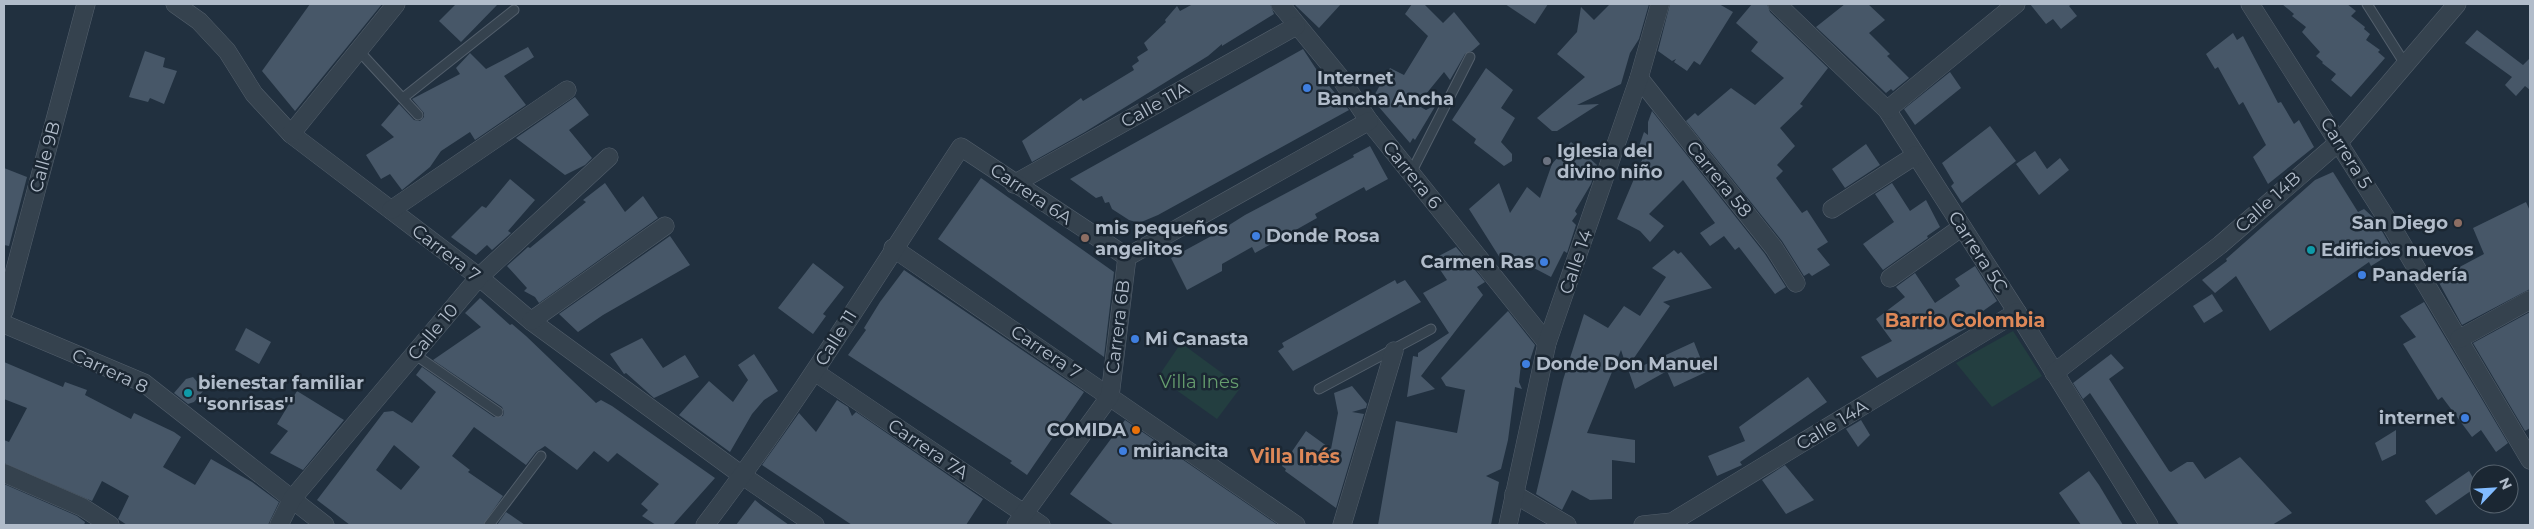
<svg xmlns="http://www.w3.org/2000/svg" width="2534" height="529" viewBox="0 0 2534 529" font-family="Montserrat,sans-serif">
	<rect width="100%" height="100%" fill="#21303f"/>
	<g fill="#233e40">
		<polygon points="2013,331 2042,376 1992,407 1956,363"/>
		<polygon points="1181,343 1241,387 1217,419 1158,377"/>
	</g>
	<g fill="#475768" fill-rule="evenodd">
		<polygon points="310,4 382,4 295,111 262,71"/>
		<polygon points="456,4 498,4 461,42 439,21"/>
		<polygon points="1193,4 1270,4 1274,14 1222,46 1222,44 1208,56 1085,132 1032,162 1022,141 1081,98 1083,101 1134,70 1132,66 1139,61 1137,57 1148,50 1144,43 1166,22 1165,20 1177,6 1180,11"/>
		<polygon points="1294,4 1341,4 1319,28"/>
		<polygon points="1412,4 1424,4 1443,23 1454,12 1480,44 1472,51 1465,54 1450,80 1444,72 1417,105 1426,110 1436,105 1415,140 1413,138 1410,143 1372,99 1390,68 1404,75 1428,36 1405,14"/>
		<polygon points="1505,4 1548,4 1535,24"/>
		<polygon points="1610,4 1649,4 1639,39 1630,53 1621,84 1577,105 1599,104 1557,131 1552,131 1537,118 1585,77 1557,54 1577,32 1581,7 1594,20"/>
		<polygon points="1670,4 1719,4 1733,12 1700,65 1694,61 1687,71 1674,62 1676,59 1672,61 1658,51"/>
		<polygon points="1752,4 1767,4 1770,12 1828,68 1800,104 1803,106 1780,128 1795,146 1777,165 1783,171 1776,178 1802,213 1807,210 1828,242 1817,249 1830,265 1812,276 1809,273 1804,276 1782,241 1686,121 1695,113 1698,116 1731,88 1755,105 1784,78 1751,51 1758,42 1736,23"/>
		<polygon points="1845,4 1868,4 1885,20 1869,33 1890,54 1887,56 1909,78 1893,91 1891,89 1886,93 1816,27"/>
		<polygon points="2030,4 2072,4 2069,6 2077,16 2061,29 2053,19 2046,24"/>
		<polygon points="2282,4 2347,4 2356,11 2351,16 2365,27 2364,29 2370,34 2366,40 2380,50 2378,52 2385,58 2351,97 2331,80 2336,74 2322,63 2323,62 2316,56 2320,52 2302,32 2306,27 2292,16 2294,14"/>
		<polygon points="2477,30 2523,65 2530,58 2530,90 2525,86 2516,96 2505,85 2512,77 2465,43"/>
		<polygon points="2233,33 2237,40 2243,36 2278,103 2281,102 2294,124 2299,120 2314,147 2268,184 2253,157 2266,145 2243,102 2239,105 2218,67 2215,69 2206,54"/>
		<polygon points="528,47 534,57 504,76 526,105 475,140 470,132 441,151 430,167 402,190 390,174 381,179 366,155 394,137 381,125 399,104 414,120 420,121 424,117 424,113 412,99 460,74 456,68 470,53 486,69"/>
		<polygon points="1303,49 1320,75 1349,110 1158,215 1139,223 1129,220 1112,209 1109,202 1105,203 1102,196 1096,198 1070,179"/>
		<polygon points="145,51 165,58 163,67 177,71 164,104 150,98 148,102 129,97"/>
		<polygon points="1486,68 1513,90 1501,108 1515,118 1501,142 1512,154 1512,161 1504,166 1474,143 1476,139 1452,120"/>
		<polygon points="1950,72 1961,88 1915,125 1904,109"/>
		<polygon points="575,97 589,115 569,130 592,158 585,165 565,175 516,138"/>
		<polygon points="1652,111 1765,254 1786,287 1775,294 1739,247 1735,250 1724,236 1710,246 1700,233 1715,223 1683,180 1649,214 1664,226 1650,242 1640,231 1617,219 1645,153 1637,152 1644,132 1648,135 1648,122"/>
		<polygon points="1990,126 2016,161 1962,203 1951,186 1954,183 1942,163"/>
		<polygon points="1571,142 1597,165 1591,184 1575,211 1577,214 1572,221 1576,225 1567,253 1564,251 1551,277 1515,258 1507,269 1469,209 1499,183 1510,213 1527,187 1540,198 1552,164"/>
		<polygon points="1866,144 1880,165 1845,188 1832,169"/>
		<polygon points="1370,146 1388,179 1366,191 1364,187 1315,214 1317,218 1255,253 1252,247 1222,264 1222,271 1187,290 1171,258 1215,234 1245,215 1354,157 1353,155"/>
		<polygon points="2035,151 2047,169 2060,158 2069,170 2039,195 2016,164"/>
		<polygon points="4,168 27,177 9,246 4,245"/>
		<polygon points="2333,172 2358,212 2364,209 2375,219 2394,252 2371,266 2369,262 2270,331 2236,276 2215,293 2202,280 2227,261 2226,259 2315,180"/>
		<polygon points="981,178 1114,272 1104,357 938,239"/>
		<polygon points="510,179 535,200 508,231 511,233 492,250 487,245 476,255 451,237 482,206 486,208"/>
		<polygon points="605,183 625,212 643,196 658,218 539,303 535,297 524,291 527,288 507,266 528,247 530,248 586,202 583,200"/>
		<polygon points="1892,183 1910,211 1926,200 1940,227 1927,236 1928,238 1883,270 1863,244 1894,222 1875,194"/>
		<polygon points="2526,202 2530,211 2530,289 2462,325 2437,279 2484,254 2473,228"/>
		<polygon points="670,236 690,265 603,315 578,332 559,314"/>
		<polygon points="1456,247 1485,282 1477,287 1483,295 1421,376 1435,389 1407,397 1413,356 1418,357 1418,353 1449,333 1423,293 1447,280 1433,259"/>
		<polygon points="1674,250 1678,254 1681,252 1712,288 1663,302 1670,306 1627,368 1621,350 1587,433 1635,440 1635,463 1612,460 1612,499 1590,500 1572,490 1562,510 1536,494 1563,380 1584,314 1608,328 1624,306 1640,316 1666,277 1652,268"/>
		<polygon points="813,263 844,287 823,314 826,316 813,334 778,308"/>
		<polygon points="1975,266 1997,301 1969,321 1972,325 1877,378 1861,357 1892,341 1876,319 1905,297 1896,287 1915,273 1935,303 1960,286 1955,279"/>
		<polygon points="904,270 1084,392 1027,475 1010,463 1012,461 848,355 866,330 864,328 880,302"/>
		<polygon points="1395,280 1397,284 1405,280 1421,302 1293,371 1278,351 1284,347 1282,343"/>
		<polygon points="2212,294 2223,311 2204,323 2193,306"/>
		<path d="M480,298L510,325L512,324L526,336L596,403L601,400L612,406L715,478L673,525H656L642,516L648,510L641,504L659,484L617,453L608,462L594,451L577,470L545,446L536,452L526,465L474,427L452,456L470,470L468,472L503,496L483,525H350L317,500L384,412L393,411L412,423L436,392L416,375L422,367L494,417L503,416L504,412L502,407L433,360L481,327L465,313ZM394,445L420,467L401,490L376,470Z"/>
		<polygon points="2424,302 2508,443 2496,452 2481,430 2472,437 2442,397 2438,400 2403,344 2416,337 2400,316"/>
		<polygon points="1508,311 1535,345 1529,363 1521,364 1519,382 1522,389 1515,387 1508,440 1501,469 1486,476 1499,482 1491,525 1378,525 1396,421 1457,433 1465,390 1446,386 1441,378"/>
		<polygon points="2530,312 2530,428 2525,431 2473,343"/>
		<polygon points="246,328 271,342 259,364 235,350"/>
		<polygon points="642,338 663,368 685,355 699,377 654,398 626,373 624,374 610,354"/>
		<polygon points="1694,342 1706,372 1674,387 1667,371 1635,389 1629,372"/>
		<polygon points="754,354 778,391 764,400 752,414 730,452 679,415 709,381 733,402 748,380 738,365"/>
		<polygon points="2111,354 2124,368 2109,379 2169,471 2171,472 2187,462 2193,462 2205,479 2240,457 2292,513 2272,525 2179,525 2090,393 2083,399 2073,383"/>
		<polygon points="4,362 63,387 65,382 87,390 85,395 131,419 134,413 174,432 181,437 163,467 195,485 211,459 218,463 252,482 279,502 268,525 127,525 118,519 129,496 102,481 92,501 4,463 4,440 9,442 27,408 4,399"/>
		<polygon points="193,377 204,390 194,402 188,404 174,393 186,379"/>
		<polygon points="1808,377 1827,402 1740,462 1742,465 1717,476 1708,456 1745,441 1739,427"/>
		<polygon points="1352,386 1367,404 1366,408 1352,412 1364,414 1336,508 1285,471 1286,469 1282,466 1306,431 1331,449 1338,413 1334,393"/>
		<polygon points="297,391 344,420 303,470 270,453 288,431 277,424"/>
		<polygon points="837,400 848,407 852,416 856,412 983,499 966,525 852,525 762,465 799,413 816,432"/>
		<polygon points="1125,420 1278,525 1114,525 1070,494"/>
		<polygon points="1861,420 1870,435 1858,447 1846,429"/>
		<polygon points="2396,430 2396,454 2382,461 2375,443"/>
		<polygon points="1785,465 1814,500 1786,514 1762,480"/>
		<polygon points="2089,471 2099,485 2123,525 2081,525 2059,493"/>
		<polygon points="2469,471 2478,486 2436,515 2425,501"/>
		<polygon points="4,484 77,516 85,522 84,525 4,525"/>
		<polygon points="755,500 761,505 789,525 736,525"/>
		<polygon points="506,512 525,525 497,525"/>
	</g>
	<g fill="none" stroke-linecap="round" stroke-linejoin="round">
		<g stroke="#535f6c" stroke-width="11">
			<g id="lane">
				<polyline points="2367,4 2405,64"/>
				<polyline points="358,50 418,115"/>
				<polyline points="403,98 514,10"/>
				<polyline points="1411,173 1470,57"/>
				<polyline points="414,354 498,412"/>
				<polyline points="1319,389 1431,329"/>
				<polyline points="489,525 541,456"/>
			</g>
		</g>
		<g stroke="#535f6c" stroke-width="19">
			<g id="street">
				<polyline points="175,4 199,21 227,51 254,94 291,134 479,277 531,321 743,476 815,525"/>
				<polyline points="1280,4 1339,76 1369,121 1547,343"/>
				<polyline points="1777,4 1887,110 2017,312 2149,525"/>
				<polyline points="2250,4 2392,227 2530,460"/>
				<polyline points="1639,78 1774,248 1796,283"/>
				<polyline points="1887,110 2016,4"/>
				<polyline points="291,134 396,4"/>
				<polyline points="1014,184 1296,26"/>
				<polyline points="1832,209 1916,155"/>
				<polyline points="391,210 567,90"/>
				<polyline points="893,248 1296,525"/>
				<polyline points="1890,278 1962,227"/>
				<polyline points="4,311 86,4"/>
				<polyline points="531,321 665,226"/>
				<polyline points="4,324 144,383 325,525"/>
				<polyline points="2459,339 2530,300"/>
				<polyline points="815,372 1041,525"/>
				<polyline points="2054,373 2220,245 2340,141 2457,4"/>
				<polyline points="4,473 82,507 110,525"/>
				<polyline points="1514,494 1567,525"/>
				<polyline points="279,525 292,499 479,277 609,157"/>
				<path d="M705,525C798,404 877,274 961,147L1127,257"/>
				<polyline points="1016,525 1110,396 1127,257 1369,121"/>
				<polyline points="1342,525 1394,351"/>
				<polyline points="1508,525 1547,343 1639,78 1660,4"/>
				<polyline points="1643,525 1672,522 2017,312"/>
			</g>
		</g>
		<use href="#lane" stroke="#35424e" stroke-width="9"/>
		<use href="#street" stroke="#35424e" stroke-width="18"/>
	</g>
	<g fill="#3f7fe0" stroke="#1b2733" stroke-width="2">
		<circle cx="1307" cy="88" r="5"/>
		<circle cx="1256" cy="236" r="5"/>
		<circle cx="1544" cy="262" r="5"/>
		<circle cx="2362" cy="275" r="5"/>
		<circle cx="1135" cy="339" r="5"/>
		<circle cx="1526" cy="364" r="5"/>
		<circle cx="2465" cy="418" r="5"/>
		<circle cx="1123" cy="451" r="5"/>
	</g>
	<circle fill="#6b7280" stroke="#1b2733" stroke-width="2" cx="1547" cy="161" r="5"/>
	<g fill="#8d6e63" stroke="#1b2733" stroke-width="2">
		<circle cx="2458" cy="223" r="5"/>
		<circle cx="1085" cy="238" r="5"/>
	</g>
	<g fill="#0f9aa8" stroke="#1b2733" stroke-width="2">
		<circle cx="2311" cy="250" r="5"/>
		<circle cx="188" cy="393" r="5"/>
	</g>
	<circle fill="#e8710a" stroke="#1b2733" stroke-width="2" cx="1136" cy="430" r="5"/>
	<g text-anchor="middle" stroke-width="5" stroke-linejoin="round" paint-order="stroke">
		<g font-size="18" font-weight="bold" fill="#b1bcca" stroke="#1b2733" text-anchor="start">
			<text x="1317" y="84">Internet<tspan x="1317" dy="21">Bancha Ancha</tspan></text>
			<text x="1557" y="157">Iglesia del<tspan x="1557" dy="21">divino niño</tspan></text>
			<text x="2448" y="229" text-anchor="end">San Diego</text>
			<text x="1095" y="234">mis pequeños<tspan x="1095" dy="21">angelitos</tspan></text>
			<text x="1266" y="242">Donde Rosa</text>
			<text x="2321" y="256">Edificios nuevos</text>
			<text x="1534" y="268" text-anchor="end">Carmen Ras</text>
			<text x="2372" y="281">Panadería</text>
			<text x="1145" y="345">Mi Canasta</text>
			<text x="1536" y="370">Donde Don Manuel</text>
			<text x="198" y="389">bienestar familiar<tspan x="198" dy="21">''sonrisas''</tspan></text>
			<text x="2455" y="424" text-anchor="end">internet</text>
			<text x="1126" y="436" text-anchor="end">COMIDA</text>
			<text x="1133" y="457">miriancita</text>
		</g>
		<g font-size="18" fill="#b1bcca" stroke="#1b2733">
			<text transform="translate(1155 105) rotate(-29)" y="6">Calle 11A</text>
			<text transform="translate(2346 153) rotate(58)" y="6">Carrera 5</text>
			<text transform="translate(45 157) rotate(-75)" y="6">Calle 9B</text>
			<text transform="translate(1412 175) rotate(51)" y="6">Carrera 6</text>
			<text transform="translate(1719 179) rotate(51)" y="6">Carrera 58</text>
			<text transform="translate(1031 194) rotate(34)" y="6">Carrera 6A</text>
			<text transform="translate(2268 202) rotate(-42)" y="6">Calle 14B</text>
			<text transform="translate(1978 252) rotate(57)" y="6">Carrera 5C</text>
			<text transform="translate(446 253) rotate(38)" y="6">Carrera 7</text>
			<text transform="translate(1576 262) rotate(-71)" y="6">Calle 14</text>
			<text transform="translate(1118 327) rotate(-83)" y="6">Carrera 6B</text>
			<text transform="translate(433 332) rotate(-50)" y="6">Calle 10</text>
			<text transform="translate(836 338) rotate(-58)" y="6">Calle 11</text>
			<text transform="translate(1046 352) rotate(34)" y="6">Carrera 7</text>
			<text transform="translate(110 371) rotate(25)" y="6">Carrera 8</text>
			<text transform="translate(1832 425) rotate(-31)" y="6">Calle 14A</text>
			<text transform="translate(928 449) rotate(34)" y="6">Carrera 7A</text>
		</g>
		<g font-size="18" fill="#669d6e" stroke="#1b2733">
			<text x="1199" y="388">Villa Ines</text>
		</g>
		<g font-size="19" font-weight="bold" fill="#de8858" stroke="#1b2733">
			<text x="1965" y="327">Barrio Colombia</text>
			<text x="1295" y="463">Villa Inés</text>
		</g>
	</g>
	<rect width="2534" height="529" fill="none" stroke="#b1bcca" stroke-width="10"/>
	<g transform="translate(2494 489) rotate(65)"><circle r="24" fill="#1b2733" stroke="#57636f"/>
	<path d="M0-4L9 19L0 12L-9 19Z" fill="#81bbff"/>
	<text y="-8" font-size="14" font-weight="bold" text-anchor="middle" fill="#b1bcca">N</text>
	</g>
</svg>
